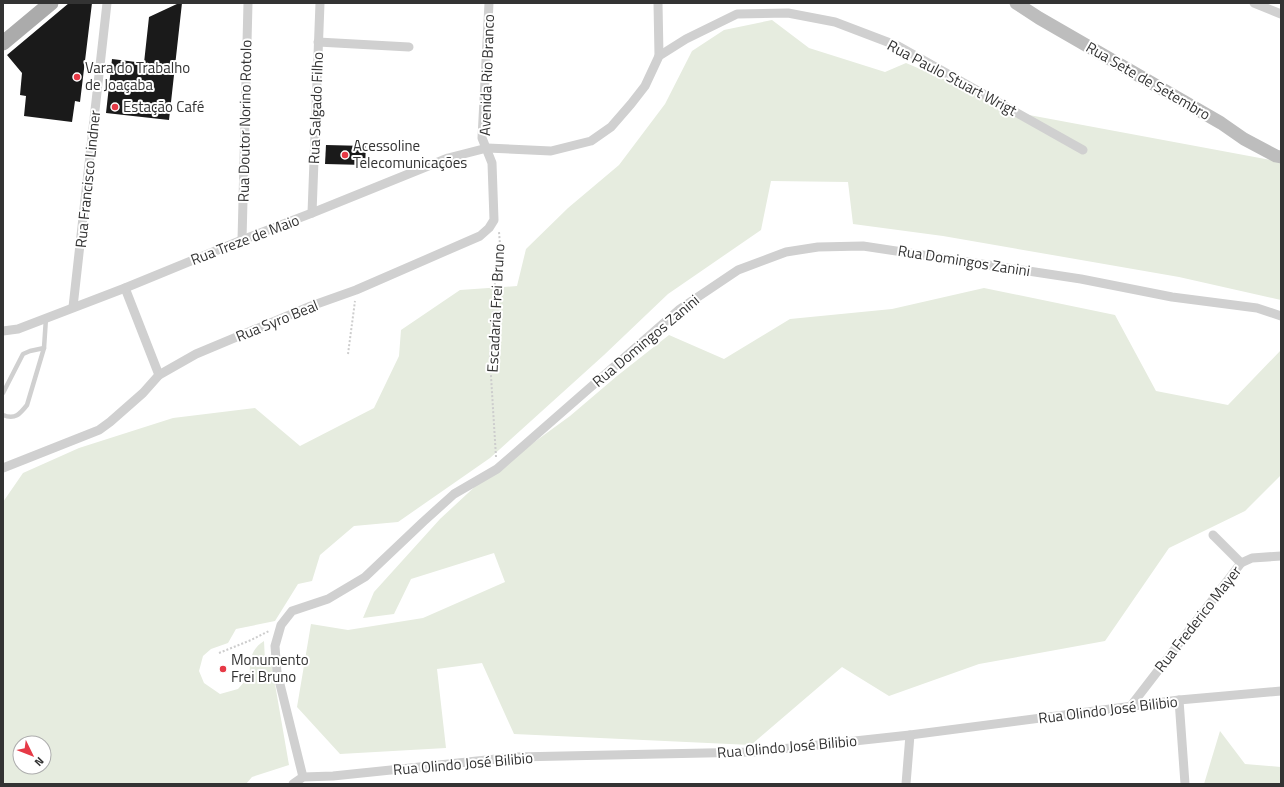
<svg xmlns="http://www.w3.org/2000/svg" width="1284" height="787" viewBox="0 0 1284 787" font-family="'Titillium Web',sans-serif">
	<rect width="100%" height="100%" fill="#fff"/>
	<g fill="#e6ecdf" fill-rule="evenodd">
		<path d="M772,20L809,48L885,72L906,63L1029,115L1281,162V300L1179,277L943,236L853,224L848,182L771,181L761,230L668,294L604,355L490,458L398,522L354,526L320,555L312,581L298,584L275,621L236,629L228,643L211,649L203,656L199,671L204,683L220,694L238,689L250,675C249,661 251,649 264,641L265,661H271L289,765L252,777L246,784H3V502L23,473L79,448L173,418L255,408L300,446L374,408L399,356L401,330L460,290L517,286L526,249L568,208L619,165L665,104L692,51L724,30ZM20,743H44V767H20Z"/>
		<polygon points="984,288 1115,315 1156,391 1228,405 1281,350 1281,475 1245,511 1169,548 1105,641 979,664 889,696 842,667 751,745 514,734 482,663 437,669 446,748 340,754 297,707 311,624 348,630 423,618 505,582 494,553 411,579 394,614 363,618 374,592 440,519 481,481 570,416 617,376 669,335 724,359 790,319 892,309"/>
		<polygon points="1220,731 1245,764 1281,767 1281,784 1204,784"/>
	</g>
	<g fill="#1a1a1a">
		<polygon points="69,3 92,3 80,102 75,101 72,122 24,116 26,96 20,95 22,73 7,55"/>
		<polygon points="179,3 182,3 169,120 106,113 112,59 144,63 149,17"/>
		<polygon points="326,145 366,146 365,165 325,164"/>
	</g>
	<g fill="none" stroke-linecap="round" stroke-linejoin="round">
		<g stroke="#cdcdcd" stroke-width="2" stroke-dasharray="2 2" stroke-linecap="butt">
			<polyline points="348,354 355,301"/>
			<polyline points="496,457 490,360 495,283 501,257 499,232"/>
			<polyline points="219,653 251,640 269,631"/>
		</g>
		<g stroke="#d0d0d0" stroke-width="4.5">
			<polyline points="3,393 23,354 30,351 44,348"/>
			<path d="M3,415C15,420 20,414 27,405L44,348L46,318"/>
		</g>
		<g stroke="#d0d0d0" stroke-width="9">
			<polyline points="658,3 659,56"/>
			<polyline points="1254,3 1281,14"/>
			<polyline points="318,42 409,47"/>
			<polyline points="312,213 320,3"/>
			<polyline points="242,240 248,3"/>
			<polyline points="125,288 159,375"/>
			<polyline points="73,307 107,3"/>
			<polyline points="3,331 18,329 125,288 242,240 312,213 448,158 487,148 551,151 591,141 611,127 631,104 645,86 659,56 686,39 737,14 788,13 835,22 898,46 1083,150"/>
			<polyline points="3,468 99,430 110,422 143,393 159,375 196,354 311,306 356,290 480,236 489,228 494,220 492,163 482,138 489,3"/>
			<polyline points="1213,535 1241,563"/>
			<polyline points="1179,700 1185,784"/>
			<polyline points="1130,707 1241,563 1252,558 1281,556"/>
			<polyline points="303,777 277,672 275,646 281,625 292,611 328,599 365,577 423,522 454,494 497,469 680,309 738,270 786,252 818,247 863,246 1081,279 1172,297 1257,308 1281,316"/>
			<polyline points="293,784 303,777 333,776 516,757 753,752 910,735 1179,700 1281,691"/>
			<polyline points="906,784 910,735"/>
		</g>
		<polyline stroke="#bdbdbd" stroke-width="13" points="1016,3 1039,18 1221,123 1244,139 1276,156 1281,157"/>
		<polyline stroke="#ababab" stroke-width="15" points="3,43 51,3"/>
	</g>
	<g fill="#e63946" stroke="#fff" stroke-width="1.5">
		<circle cx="77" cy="77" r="4"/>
		<circle cx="115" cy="107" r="4"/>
		<circle cx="345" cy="155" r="4"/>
		<circle cx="223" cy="669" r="4"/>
	</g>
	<g text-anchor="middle" stroke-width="4" stroke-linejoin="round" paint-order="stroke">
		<g font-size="15" fill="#333" stroke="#fff" text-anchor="start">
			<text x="85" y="73">Vara do Trabalho<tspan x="85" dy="17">de Joaçaba</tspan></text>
			<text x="123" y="112">Estação Café</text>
			<text x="353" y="151">Acessoline<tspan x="353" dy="17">Telecomunicações</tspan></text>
			<text x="231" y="665">Monumento<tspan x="231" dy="17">Frei Bruno</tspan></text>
		</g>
		<g font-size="15" fill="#333" stroke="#fff">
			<text transform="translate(487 75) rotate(-88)" y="5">Avenida Rio Branco</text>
			<text transform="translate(952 78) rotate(28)" y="5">Rua Paulo Stuart Wrigt</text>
			<text transform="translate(1148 81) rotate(30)" y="5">Rua Sete de Setembro</text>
			<text transform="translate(316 108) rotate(-88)" y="5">Rua Salgado Filho</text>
			<text transform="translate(245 121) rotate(-89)" y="5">Rua Doutor Norino Rotolo</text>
			<text transform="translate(88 179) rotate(-84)" y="5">Rua Francisco Lindner</text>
			<text transform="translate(245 240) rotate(-21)" y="5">Rua Treze de Maio</text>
			<text transform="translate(964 261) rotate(9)" y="5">Rua Domingos Zanini</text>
			<text transform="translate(496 308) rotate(-87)" y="5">Escadaria Frei Bruno</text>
			<text transform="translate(277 321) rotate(-22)" y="5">Rua Syro Beal</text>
			<text transform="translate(646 341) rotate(-40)" y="5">Rua Domingos Zanini</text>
			<text transform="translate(1198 619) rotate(-52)" y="5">Rua Frederico Mayer</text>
			<text transform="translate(1108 710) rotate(-7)" y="5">Rua Olindo José Bilibio</text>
			<text transform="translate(787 747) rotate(-5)" y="5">Rua Olindo José Bilibio</text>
			<text transform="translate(463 764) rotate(-5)" y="5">Rua Olindo José Bilibio</text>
		</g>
	</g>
	<rect width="1284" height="787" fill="none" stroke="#333333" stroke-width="8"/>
	<g transform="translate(32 755) rotate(133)"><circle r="19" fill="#ffffff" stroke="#adadad"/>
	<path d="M0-3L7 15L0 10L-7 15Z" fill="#e63946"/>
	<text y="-6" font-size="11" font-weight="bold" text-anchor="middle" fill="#333333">N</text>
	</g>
</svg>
